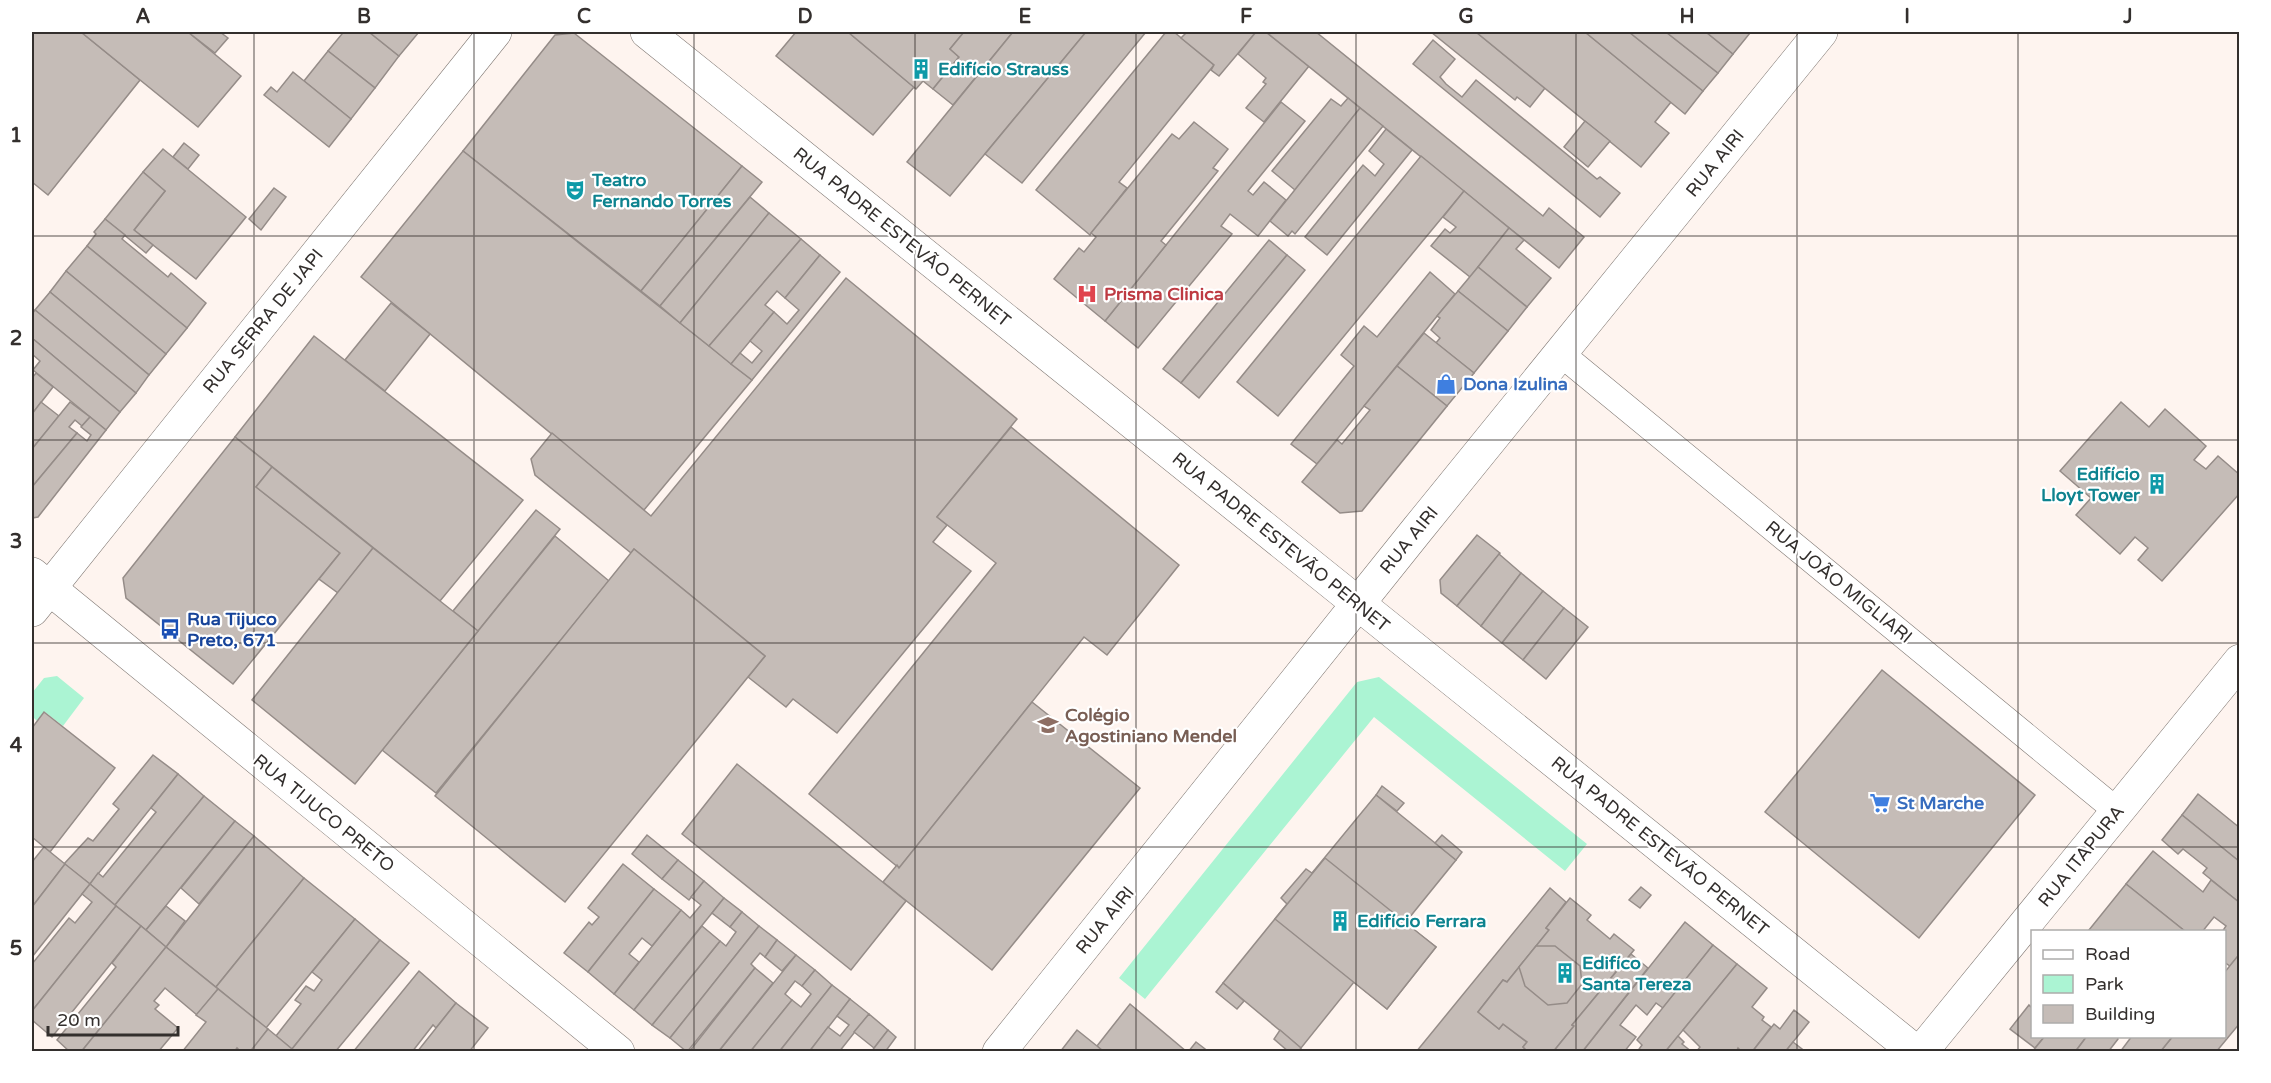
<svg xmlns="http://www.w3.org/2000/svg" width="2271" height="1083" viewBox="0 0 2271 1083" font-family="'Varela Round',sans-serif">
	<rect width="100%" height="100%" fill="#fef4ef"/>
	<g fill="#abf4d3">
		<polygon points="57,676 84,698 63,726 45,712 37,721 32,716 32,693 44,678"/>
		<polygon points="1379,677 1587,844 1565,871 1374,717 1145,999 1119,978 1357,682"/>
	</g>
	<g fill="#c5bcb7" stroke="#958c88" stroke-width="1.5">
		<polygon points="32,32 81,32 140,80 48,195 32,182"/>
		<polygon points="81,32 188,32 241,76 198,127"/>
		<polygon points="188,32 220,32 228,38 215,53"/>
		<polygon points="339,32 369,32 399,56 375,88 328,51 342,34"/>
		<polygon points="369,32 419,32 399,56"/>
		<polygon points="796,32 848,32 914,87 873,135 776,56"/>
		<polygon points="848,32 964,32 950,49 959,57 933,89 923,81 916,89"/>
		<polygon points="964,32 1013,32 953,105 933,89 959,57 950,49"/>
		<polygon points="1013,32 1086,32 950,196 907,162"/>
		<polygon points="1086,32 1146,32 1022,183 985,154"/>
		<polygon points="1166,32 1174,32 1214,65 1119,182 1127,188 1090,235 1036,190"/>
		<polygon points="1187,32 1256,32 1219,76 1211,70 1214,65 1181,38"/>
		<polygon points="1256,32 1266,32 1309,66 1264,122 1246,108 1266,84 1263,82 1266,78 1238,54"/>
		<polygon points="1266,32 1316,32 1543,216 1549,208 1584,237 1559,268"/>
		<polygon points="1431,32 1476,32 1545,88 1530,107 1517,97 1515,100"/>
		<polygon points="1476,32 1585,32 1671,102 1655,122 1669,133 1641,167"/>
		<polygon points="1585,32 1629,32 1703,91 1685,114"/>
		<polygon points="1629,32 1666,32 1718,73 1703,91"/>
		<polygon points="1666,32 1706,32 1733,54 1718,73"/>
		<polygon points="1706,32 1748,32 1750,33 1733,54"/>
		<polygon points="574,33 742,166 641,291 463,151 555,35"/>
		<polygon points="1433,40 1455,59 1440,77 1446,84 1462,97 1476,80 1597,179 1600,177 1620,193 1600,217 1413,64"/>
		<polygon points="328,51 375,88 351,119 304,81"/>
		<polygon points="293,72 351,119 329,147 264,95 271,87 277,92"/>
		<polygon points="1348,98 1360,108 1295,190 1272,171 1331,99 1341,106"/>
		<polygon points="1281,102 1305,121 1248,191 1253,195 1264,182 1286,200 1258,236 1230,214 1221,226 1232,234 1138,348 1105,321"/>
		<polygon points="1360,108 1383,126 1295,234 1292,231 1288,236 1270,221"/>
		<polygon points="1585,121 1610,141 1588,167 1564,147"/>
		<polygon points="1194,122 1228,149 1213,168 1218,171 1161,241 1166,245 1105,321 1054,279 1079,248 1084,252 1096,237 1091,233 1172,134 1179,139"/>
		<polygon points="1386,129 1412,150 1327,255 1305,237 1363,165 1375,176 1384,164 1369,151"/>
		<polygon points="184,143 199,155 188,169 173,157"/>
		<polygon points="163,149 246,217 196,279 134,230 165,191 143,172"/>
		<polygon points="463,151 752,380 644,510 361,277"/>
		<polygon points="1421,156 1464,191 1278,416 1237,382"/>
		<polygon points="742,166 762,182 660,306 641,291"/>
		<polygon points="143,172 165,191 134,230 153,245 146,253 105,219"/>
		<polygon points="274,188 286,197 261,230 249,219"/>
		<polygon points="1464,191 1509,228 1470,277 1431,246 1445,229 1450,233 1456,227 1443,217"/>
		<polygon points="750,197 769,213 680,323 660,306"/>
		<polygon points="769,213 801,239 709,346 680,323"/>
		<polygon points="105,219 125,235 122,239 168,277 171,273 206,303 187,328 87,246 96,234 94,232"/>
		<polygon points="1509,228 1524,240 1516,249 1551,278 1527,307 1478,267"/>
		<polygon points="801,239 820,255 785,298 777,291 765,305 774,312 731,364 709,346"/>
		<polygon points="1269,240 1287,255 1181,383 1163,369"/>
		<polygon points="87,246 187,328 166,354 66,271"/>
		<polygon points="820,255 840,272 752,380 731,364 740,353 752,363 762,351 750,341 774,312 787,324 799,310 785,298"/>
		<polygon points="1287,255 1305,270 1199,398 1181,383"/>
		<polygon points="1478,267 1527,307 1508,331 1458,291"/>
		<polygon points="66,271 166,354 149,375 50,292"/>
		<polygon points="1430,272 1455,294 1317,464 1291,444 1354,366 1341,355 1364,326 1377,337"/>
		<polygon points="846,278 1017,419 937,517 947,525 933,542 971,571 837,733 793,699 786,707 748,677 765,656 634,549 631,553 535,475 531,459 552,433 651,516"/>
		<polygon points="1458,291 1508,331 1474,373 1436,343 1440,338 1431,330 1440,318 1437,316"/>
		<polygon points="50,292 149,375 136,393 35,310"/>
		<polygon points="391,303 430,334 385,391 345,360"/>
		<polygon points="35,310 136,393 120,412 32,338 32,314"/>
		<polygon points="1424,333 1474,373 1447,406 1397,366"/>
		<polygon points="314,336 523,500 440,601 235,437"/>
		<polygon points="32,338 120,412 106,430 33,370 40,361 32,354"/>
		<polygon points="1397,366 1447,406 1362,511 1340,513 1302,482 1337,440 1342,444 1370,410 1364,406"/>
		<polygon points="36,373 53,387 32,414 32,378"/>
		<polygon points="41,402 59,416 32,449 32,414"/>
		<polygon points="70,402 90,417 82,426 75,420 69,427 77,433 32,487 32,449"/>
		<polygon points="2121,402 2149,427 2165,409 2206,446 2194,460 2206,469 2218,456 2240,475 2240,493 2162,581 2138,560 2148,548 2135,537 2120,554 2076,515 2091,498 2060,471"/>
		<polygon points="90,417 106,430 38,517 32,518 32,487 77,433 87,441 91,435 81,427"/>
		<polygon points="1011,427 1179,565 1107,655 1084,637 899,868 809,794 996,563 937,517"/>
		<polygon points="235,437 272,467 256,487 340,553 233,684 126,598 123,578"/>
		<polygon points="272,467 373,548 338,593 319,579 340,553 256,487"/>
		<polygon points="536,510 560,529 478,631 453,611"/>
		<polygon points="1477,535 1500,553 1457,606 1441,593 1440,580"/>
		<polygon points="555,536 609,581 436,793 382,750"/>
		<polygon points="373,548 478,631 355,784 252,700"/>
		<polygon points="634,549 765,656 565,902 435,796"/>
		<polygon points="1499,554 1521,573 1481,626 1457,606"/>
		<polygon points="1521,573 1543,591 1502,643 1481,626"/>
		<polygon points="1543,591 1564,608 1523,660 1502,643"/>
		<polygon points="1564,608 1588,627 1546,679 1523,660"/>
		<polygon points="1882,670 2035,795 1919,938 1765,812"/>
		<polygon points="1032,702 1140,788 992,970 883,882 897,865 899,868"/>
		<polygon points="44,712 115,768 50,852 32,837 32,728"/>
		<polygon points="153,755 178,774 90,884 64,864 88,838 93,841 119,809 113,804"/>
		<polygon points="737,764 906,901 851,970 682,834"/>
		<polygon points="178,774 204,796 115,905 90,884 98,873 103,877 156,812 151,808"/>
		<polygon points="1382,786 1404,803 1397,811 1376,795"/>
		<polygon points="2198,794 2240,828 2240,862 2182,815"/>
		<polygon points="1376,795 1456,860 1405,923 1436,947 1387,1009 1354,982 1301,1048 1223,983 1287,904 1281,898 1306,869 1312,873"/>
		<polygon points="204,796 235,821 146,930 115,905"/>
		<polygon points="2182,815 2240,862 2240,903 2203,873 2207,868 2183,849 2178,854 2162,840"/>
		<polygon points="235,821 254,836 199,904 181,888"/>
		<polygon points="647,835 678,860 662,879 632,854"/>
		<polygon points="1442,835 1462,852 1456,860 1435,843"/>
		<polygon points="254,836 304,878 216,987 166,947"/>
		<polygon points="44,847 65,864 32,907 32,862"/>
		<polygon points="2153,851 2203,892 2211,880 2240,903 2240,954 2230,966 2224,962 2224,932 2222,932 2226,926 2214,917 2202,932 2186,932 2126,884"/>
		<polygon points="1325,858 1436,947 1387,1009 1275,919"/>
		<polygon points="678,860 704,881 689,900 662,879"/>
		<polygon points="65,864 90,884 32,957 32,907"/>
		<polygon points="623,864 654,889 588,972 564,953 589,922 592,925 599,917 588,908"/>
		<polygon points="304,878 355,919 266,1028 216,987"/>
		<polygon points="704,881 724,898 634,1010 614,994 681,910 690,918 701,905 691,897"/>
		<polygon points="90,884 116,906 32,1011 32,964 69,918 75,923 92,902 82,894"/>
		<polygon points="2126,884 2186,932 2091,932 2089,930"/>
		<polygon points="1641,887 1651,895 1640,908 1629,900"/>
		<polygon points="1550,888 1566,902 1546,928 1549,930 1507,982 1503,980 1478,1012 1499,1029 1503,1024 1527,1042 1523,1047 1528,1052 1416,1052"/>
		<polygon points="654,889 681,910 652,946 642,938 629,954 639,962 614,994 588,972"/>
		<polygon points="724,898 742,912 730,927 712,913"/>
		<polygon points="1570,898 1591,915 1587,920 1610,939 1614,934 1634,950 1572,1025 1574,1026 1553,1052 1528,1052 1523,1047 1527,1042 1503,1024 1499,1029 1478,1012 1503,980 1507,982 1549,930 1546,928"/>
		<polygon points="116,906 141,926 52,1037 32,1020 32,1011"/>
		<polygon points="166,906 185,921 166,947 146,930"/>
		<polygon points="742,912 759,926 670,1038 652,1025 720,941 726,946 736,932 730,927"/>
		<polygon points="355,919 380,940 292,1049 276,1036 301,1004 295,1000 306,986 314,991 322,980 312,972"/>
		<polygon points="1685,922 1713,945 1663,1008 1656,1003 1647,1015 1636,1005 1620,1025 1636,1037 1624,1052 1582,1052"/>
		<polygon points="141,926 166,947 81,1052 70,1052 57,1040 116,967 112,963"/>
		<polygon points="702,926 720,941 652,1025 634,1010"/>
		<polygon points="759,926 777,940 765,957 760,953 751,964 755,968 687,1052 670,1038"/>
		<polygon points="380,940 409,963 335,1052 295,1052 292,1049"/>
		<polygon points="777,940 796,955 782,971 765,957"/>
		<polygon points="1713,945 1737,964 1665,1052 1637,1052 1642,1045 1637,1040"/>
		<polygon points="1536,946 1555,946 1580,966 1582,984 1567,1003 1548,1005 1525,986 1519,967"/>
		<polygon points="166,947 218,989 197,1015 165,988 154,1001 159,1005 155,1009 178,1028 158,1052 81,1052"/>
		<polygon points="1631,954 1648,968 1582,1052 1553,1052 1574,1026 1572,1025"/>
		<polygon points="796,955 815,970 802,986 795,981 785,994 792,1000 750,1052 719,1051"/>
		<polygon points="2237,957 2240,959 2240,1023 2216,1052 2160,1052 2173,1036 2224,1036 2224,973"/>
		<polygon points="1737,964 1767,988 1752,1007 1764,1017 1762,1020 1771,1027 1752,1052 1742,1052 1738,1048 1736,1052 1696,1052 1700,1047 1683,1030"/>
		<polygon points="755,968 773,983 718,1052 689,1052"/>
		<polygon points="815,970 832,985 779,1052 750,1052 792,1000 801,1007 811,994 802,986"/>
		<polygon points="419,971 456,1003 436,1028 433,1025 412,1052 353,1052"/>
		<polygon points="1223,983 1244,1001 1237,1009 1216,992"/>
		<polygon points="832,985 850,999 837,1016 809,1052 779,1052"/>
		<polygon points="218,989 268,1029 250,1052 241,1052 237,1048 234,1052 182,1052 206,1022 196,1015"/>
		<polygon points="850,999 869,1014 839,1052 809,1052 828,1027 840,1036 849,1025 837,1016"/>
		<polygon points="456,1003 488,1028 469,1052 417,1052"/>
		<polygon points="1130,1004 1187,1052 1104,1052 1097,1046"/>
		<polygon points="2029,1005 2031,1007 2032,1005 2032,1036 2045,1036 2035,1048 2010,1029"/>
		<polygon points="1794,1010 1809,1022 1785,1052 1752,1052 1774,1024 1780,1029"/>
		<polygon points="869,1014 888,1030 874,1048 854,1032"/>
		<polygon points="268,1029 292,1049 292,1052 250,1052"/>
		<polygon points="888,1030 896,1037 885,1052 871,1052"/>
		<polygon points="1077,1030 1097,1046 1104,1052 1060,1052"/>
		<polygon points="1280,1030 1301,1048 1298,1052 1289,1052 1274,1039"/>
		<polygon points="1678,1036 1684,1042 1682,1044 1692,1052 1665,1052"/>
		<polygon points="2045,1036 2087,1036 2075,1052 2032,1052"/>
		<polygon points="2087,1036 2117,1036 2118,1039 2108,1052 2075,1052"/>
		<polygon points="2132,1036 2173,1036 2160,1052 2120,1052"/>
		<polygon points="1196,1042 1209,1052 1188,1052"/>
		<polygon points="1793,1042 1806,1052 1785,1052"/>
	</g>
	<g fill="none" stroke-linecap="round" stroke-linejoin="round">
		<g stroke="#7f7772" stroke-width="27">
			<polyline id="lane" points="1560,353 2117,811"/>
		</g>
		<g stroke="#7f7772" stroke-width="34">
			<g id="street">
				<polyline points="647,32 1916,1052"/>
				<polyline points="32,610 495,32"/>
				<polyline points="999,1052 1417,530 1821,32"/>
				<polyline points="1921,1052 2240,661"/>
			</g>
		</g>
		<g stroke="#7f7772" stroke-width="34">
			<polyline id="secondary" points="32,574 618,1052"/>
		</g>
		<use href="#lane" stroke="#fff" stroke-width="26"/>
		<use href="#street" stroke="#fff" stroke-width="33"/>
		<use href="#secondary" stroke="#fff" stroke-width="33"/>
	</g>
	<path fill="none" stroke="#332f2d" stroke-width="1.5" stroke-opacity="0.55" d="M254,32V1052M474,32V1052M694,32V1052M915,32V1052M1136,32V1052M1356,32V1052M1576,32V1052M1797,32V1052M2018,32V1052M32,236H2240M32,440H2240M32,643H2240M32,847H2240"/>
	<defs>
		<g id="building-bare" transform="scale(1.62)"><path d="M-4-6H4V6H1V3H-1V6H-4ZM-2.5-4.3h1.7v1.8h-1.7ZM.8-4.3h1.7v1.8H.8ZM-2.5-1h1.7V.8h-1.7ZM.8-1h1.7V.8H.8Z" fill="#0f9aa8" stroke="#fff" stroke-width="2.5" paint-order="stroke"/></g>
		<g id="theatre-bare" transform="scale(1.62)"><path d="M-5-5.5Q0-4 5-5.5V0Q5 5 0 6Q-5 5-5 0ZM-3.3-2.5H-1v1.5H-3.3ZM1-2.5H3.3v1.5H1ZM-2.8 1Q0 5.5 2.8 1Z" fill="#0f9aa8" stroke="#fff" stroke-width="2.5" paint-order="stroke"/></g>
		<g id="hospital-bare" transform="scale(1.62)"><path d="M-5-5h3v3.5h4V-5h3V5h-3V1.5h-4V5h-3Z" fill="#e0444e" stroke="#fff" stroke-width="2.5" paint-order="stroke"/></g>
		<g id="shop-bare" transform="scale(1.62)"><path d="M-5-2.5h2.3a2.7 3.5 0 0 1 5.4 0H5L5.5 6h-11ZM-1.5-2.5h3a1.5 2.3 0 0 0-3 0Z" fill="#3f7fe0" stroke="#fff" stroke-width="2.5" paint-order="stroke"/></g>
		<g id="bus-bare" transform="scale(1.62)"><path d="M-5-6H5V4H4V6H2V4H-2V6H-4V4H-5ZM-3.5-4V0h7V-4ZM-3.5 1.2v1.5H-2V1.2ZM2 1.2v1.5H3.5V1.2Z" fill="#1a4fb4" stroke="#fff" stroke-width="2.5" paint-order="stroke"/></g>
		<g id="school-bare" transform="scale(1.62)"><path d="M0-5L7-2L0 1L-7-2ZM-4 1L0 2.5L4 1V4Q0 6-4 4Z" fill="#8d6e63" stroke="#fff" stroke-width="2.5" paint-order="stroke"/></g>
		<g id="supermarket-bare" transform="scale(1.62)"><path d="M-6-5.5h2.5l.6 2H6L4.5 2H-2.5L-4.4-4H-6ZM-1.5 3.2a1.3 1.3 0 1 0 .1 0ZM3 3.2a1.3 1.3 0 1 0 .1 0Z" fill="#3f7fe0" stroke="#fff" stroke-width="2.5" paint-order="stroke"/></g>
	</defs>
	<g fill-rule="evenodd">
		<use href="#building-bare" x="921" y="69"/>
		<use href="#theatre-bare" x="575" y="190"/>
		<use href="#hospital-bare" x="1087" y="294"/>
		<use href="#shop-bare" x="1446" y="384"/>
		<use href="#building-bare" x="2157" y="484"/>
		<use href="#bus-bare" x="170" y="629"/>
		<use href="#school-bare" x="1048" y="725"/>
		<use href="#supermarket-bare" x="1880" y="803"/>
		<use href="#building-bare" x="1340" y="921"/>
		<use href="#building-bare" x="1565" y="973"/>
	</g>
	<g text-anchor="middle" stroke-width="4.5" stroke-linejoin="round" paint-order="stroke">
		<g font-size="18" font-weight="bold" fill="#0d838f" stroke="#fff" text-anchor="start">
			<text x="938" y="75">Edifício Strauss</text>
			<text x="592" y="186">Teatro<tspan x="592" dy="21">Fernando Torres</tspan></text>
			<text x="2140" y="480" text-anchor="end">Edifício<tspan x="2140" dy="21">Lloyt Tower</tspan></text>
			<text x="1357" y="927">Edifício Ferrara</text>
			<text x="1582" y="969">Edifíco<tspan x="1582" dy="21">Santa Tereza</tspan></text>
		</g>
		<g font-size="18" fill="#332f2d" stroke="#fff">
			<text transform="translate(1715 163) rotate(-51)" y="6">RUA AIRI</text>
			<text transform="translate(902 237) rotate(39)" y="6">RUA PADRE ESTEVÃO PERNET</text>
			<text transform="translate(263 321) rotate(-51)" y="6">RUA SERRA DE JAPI</text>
			<text transform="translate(1409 540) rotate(-51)" y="6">RUA AIRI</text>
			<text transform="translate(1281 542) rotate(39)" y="6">RUA PADRE ESTEVÃO PERNET</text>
			<text transform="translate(1839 582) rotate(39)" y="6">RUA JOÃO MIGLIARI</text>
			<text transform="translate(324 813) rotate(39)" y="6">RUA TIJUCO PRETO</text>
			<text transform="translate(1660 846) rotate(39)" y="6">RUA PADRE ESTEVÃO PERNET</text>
			<text transform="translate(2081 856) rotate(-51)" y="6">RUA ITAPURA</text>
			<text transform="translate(1105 920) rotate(-51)" y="6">RUA AIRI</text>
		</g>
		<g font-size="18" font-weight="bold" fill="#be3a42" stroke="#fff" text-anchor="start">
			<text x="1104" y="300">Prisma Clinica</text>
		</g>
		<g font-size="18" font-weight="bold" fill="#366cbe" stroke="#fff" text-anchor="start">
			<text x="1463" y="390">Dona Izulina</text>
			<text x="1897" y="809">St Marche</text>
		</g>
		<g font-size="18" font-weight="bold" fill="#164399" stroke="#fff" text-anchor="start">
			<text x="187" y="625">Rua Tijuco<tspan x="187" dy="21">Preto, 671</tspan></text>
		</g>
		<g font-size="18" font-weight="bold" fill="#785e54" stroke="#fff" text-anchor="start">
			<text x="1065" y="721">Colégio<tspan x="1065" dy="21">Agostiniano Mendel</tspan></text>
		</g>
	</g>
	<rect width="2271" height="1083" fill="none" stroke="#ffffff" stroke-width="66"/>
	<rect x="2031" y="930" width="195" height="108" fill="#ffffff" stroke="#adacab" stroke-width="1.5"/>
	<rect x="2043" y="950" width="30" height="9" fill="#ffffff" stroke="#adacab" stroke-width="1.5"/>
	<text x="2085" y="960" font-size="18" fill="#332f2d">Road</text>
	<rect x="2043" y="975" width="30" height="18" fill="#abf4d3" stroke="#adacab" stroke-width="1.5"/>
	<text x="2085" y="990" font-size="18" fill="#332f2d">Park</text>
	<rect x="2043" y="1005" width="30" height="18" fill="#c5bcb7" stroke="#adacab" stroke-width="1.5"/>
	<text x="2085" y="1020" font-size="18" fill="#332f2d">Building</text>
	<path d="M48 1026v9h130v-9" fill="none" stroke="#332f2d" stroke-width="3"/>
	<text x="57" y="1026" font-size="18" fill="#332f2d" stroke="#ffffff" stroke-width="4.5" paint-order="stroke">20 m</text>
	<rect x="33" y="33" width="2205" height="1017" fill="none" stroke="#332f2d" stroke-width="2"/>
	<g font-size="20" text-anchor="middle" font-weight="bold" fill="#332f2d">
		<text x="143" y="23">A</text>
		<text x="364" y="23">B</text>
		<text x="584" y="23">C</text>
		<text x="805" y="23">D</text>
		<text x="1025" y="23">E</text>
		<text x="1246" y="23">F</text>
		<text x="1466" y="23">G</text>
		<text x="1687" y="23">H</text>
		<text x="1907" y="23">I</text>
		<text x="2128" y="23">J</text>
		<text x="16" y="142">1</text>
		<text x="16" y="345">2</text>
		<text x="16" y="548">3</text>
		<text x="16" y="752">4</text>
		<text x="16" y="955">5</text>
	</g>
</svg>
